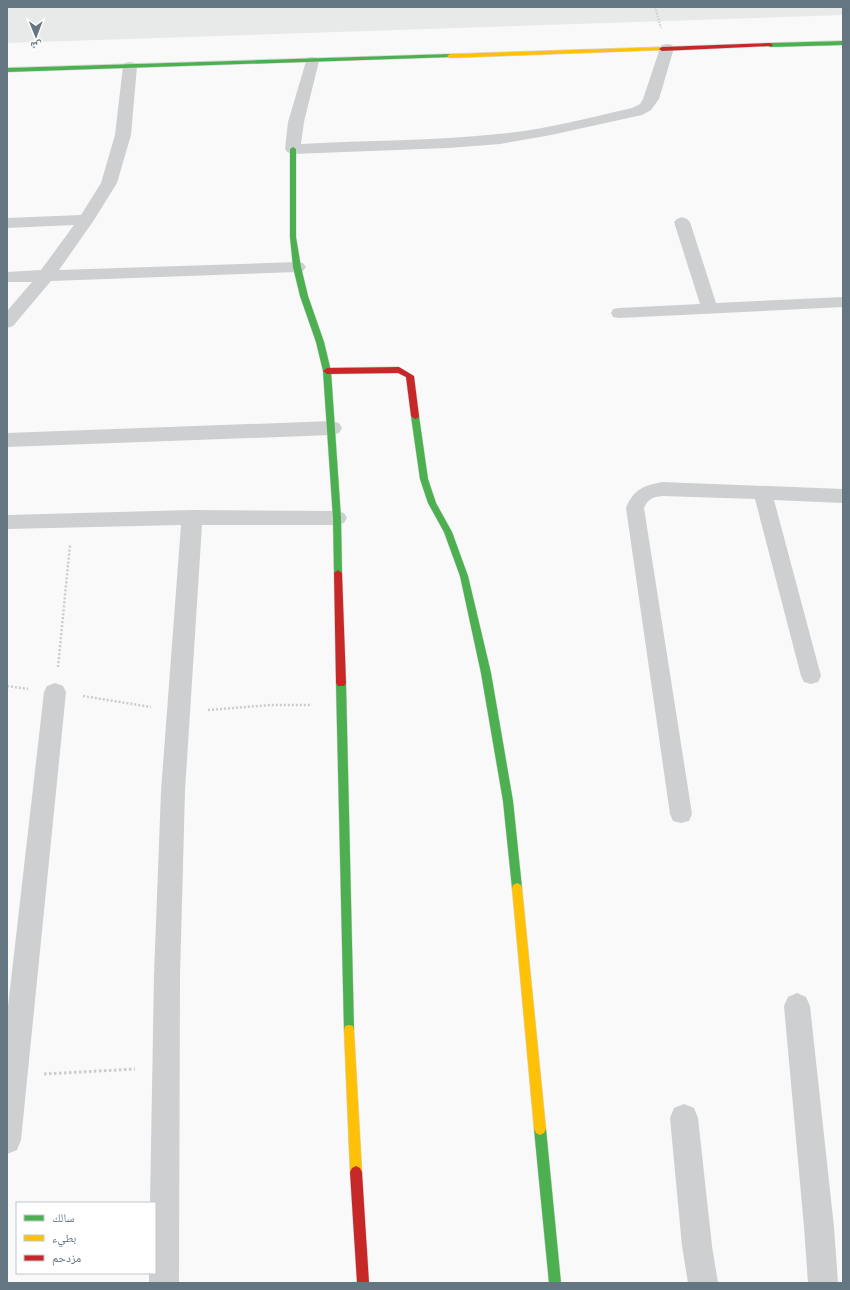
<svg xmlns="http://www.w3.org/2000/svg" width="850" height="1290" viewBox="0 0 850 1290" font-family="Barlow,'Noto Naskh Arabic',sans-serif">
	<rect width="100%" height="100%" fill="#f9f9f9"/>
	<polygon fill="#e8e9e9" points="7,7 843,7 843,15 7,43"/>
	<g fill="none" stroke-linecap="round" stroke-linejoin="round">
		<g stroke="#d5d6d7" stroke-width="1">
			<g id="fast">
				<polygon points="843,41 843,45 770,47 767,45 770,43"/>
				<polygon points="450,54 453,56 452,57 7,72 7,68"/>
				<polygon points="293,147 296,149 296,237 301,267 308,296 324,342 331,371 341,518 342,573 338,576 334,573 333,518 323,371 316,342 300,296 293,267 290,237 290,149"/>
				<polygon points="415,413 419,416 428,479 436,503 452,532 468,576 491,673 513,801 522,888 521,891 517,893 513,891 512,888 503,801 481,673 460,576 444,532 428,503 420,479 411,416"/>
				<polygon points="341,679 344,680 346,683 354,1030 353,1034 349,1035 345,1034 344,1030 336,683 338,680"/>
				<polygon points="540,1123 544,1125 546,1129 561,1283 549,1283 534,1129 536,1125"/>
			</g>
		</g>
		<g stroke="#d5d6d7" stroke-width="1">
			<g id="slow">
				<polygon points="662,47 664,48 664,50 450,58 447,56 450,54"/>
				<polygon points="517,883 521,885 522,888 546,1129 544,1133 540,1135 536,1133 534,1129 512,888 513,885"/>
				<polygon points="349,1025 353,1026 354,1030 362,1172 360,1176 356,1178 352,1176 350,1172 344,1030 345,1026"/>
			</g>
		</g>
		<g stroke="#d5d6d7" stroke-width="1">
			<g id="jam">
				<polygon points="770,43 773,45 772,46 662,51 659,49 662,47"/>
				<polygon points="399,367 414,376 419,416 418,418 415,419 411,416 406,377 398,373 327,374 323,371 327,368"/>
				<polygon points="338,570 342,573 346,683 344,686 338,686 336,683 334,573"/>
				<polygon points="356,1166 360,1168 362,1172 369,1283 357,1283 350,1172 352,1168"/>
			</g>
		</g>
		<polyline stroke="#cbcccd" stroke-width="2" stroke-dasharray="1.5 1.5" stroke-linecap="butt" points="655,7 661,28"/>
		<g stroke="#cbcccd" stroke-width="2.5" stroke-dasharray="2 2" stroke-linecap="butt">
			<polyline points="58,667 70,545"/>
			<polyline points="7,686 28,689"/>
			<polyline points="83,696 151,707"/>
			<polyline points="208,710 271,705 312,705"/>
		</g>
		<polyline stroke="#cbcccd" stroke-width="3" stroke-dasharray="2.5 2.5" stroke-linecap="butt" points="44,1074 135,1069"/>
		<g fill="#cecfd0" fill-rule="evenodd">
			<polygon points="682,217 687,219 690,222 716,303 843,297 843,307 619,318 613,317 611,313 613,309 619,308 700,304 674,222 677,219"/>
			<path d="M662,482L843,489V503L774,500L821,676L818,682L811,684L804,682L801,676L755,499L662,496C653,497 648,499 644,508L692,814L689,821L681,823L673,821L670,814L626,508C634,489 643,486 662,482Z"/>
		</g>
		<g fill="#cecfd0" fill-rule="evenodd">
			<path d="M667,44L672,45L674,48L659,99L651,110L642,115L551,135L500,144L448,148L293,154L287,152L285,149L288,122L307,58L312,57L317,58L319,61L304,122L301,144C367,140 433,141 498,134C543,130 588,118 632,108L640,104L643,99L660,48L662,45Z"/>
			<polygon points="130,62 135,63 137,66 131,135 117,183 94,220 59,270 297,262 303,263 306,267 303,271 297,272 51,281 13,326 7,328 7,311 32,282 7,282 7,272 41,270 74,225 7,228 7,218 81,215 101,183 115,135 123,66 125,63"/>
			<polygon points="332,421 339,423 342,428 339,433 332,435 7,447 7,433"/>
			<polygon points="192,510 337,511 344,513 347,518 344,523 337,525 202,525 185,791 180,975 179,1283 149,1283 149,1273 155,1273 155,1203 150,1203 154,975 161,791 181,525 7,529 7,515"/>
			<polygon points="55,683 63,686 66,692 21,1140 17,1150 7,1154 7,1015 44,692 47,686"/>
			<polygon points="797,993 806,997 810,1006 834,1227 838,1283 808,1283 804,1227 784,1006 788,997"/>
			<polygon points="684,1104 694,1108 698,1118 712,1246 718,1283 688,1283 682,1246 670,1118 674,1108"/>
		</g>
		<use href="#fast" fill="#4caf50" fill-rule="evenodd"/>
		<use href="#slow" fill="#ffc107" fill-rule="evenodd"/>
		<use href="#jam" fill="#c62828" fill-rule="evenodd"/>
	</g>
	<rect width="850" height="1290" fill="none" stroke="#657683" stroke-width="16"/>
	<rect x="16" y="1202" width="140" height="72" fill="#ffffff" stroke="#c1c8cd"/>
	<rect x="24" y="1215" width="20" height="6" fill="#4caf50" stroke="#c1c8cd"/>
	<text x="52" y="1222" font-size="12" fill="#657683">سالك</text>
	<rect x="24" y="1235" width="20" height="6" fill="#ffc107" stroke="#c1c8cd"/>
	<text x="52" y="1242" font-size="12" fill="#657683">بطيء</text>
	<rect x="24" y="1255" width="20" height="6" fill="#c62828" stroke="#c1c8cd"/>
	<text x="52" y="1262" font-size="12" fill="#657683">مزدحم</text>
	<g transform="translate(36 36) rotate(179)" stroke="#ffffff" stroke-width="3" paint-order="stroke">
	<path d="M0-3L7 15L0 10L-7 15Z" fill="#657683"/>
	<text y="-6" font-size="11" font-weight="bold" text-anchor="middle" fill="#657683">ش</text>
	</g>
</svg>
